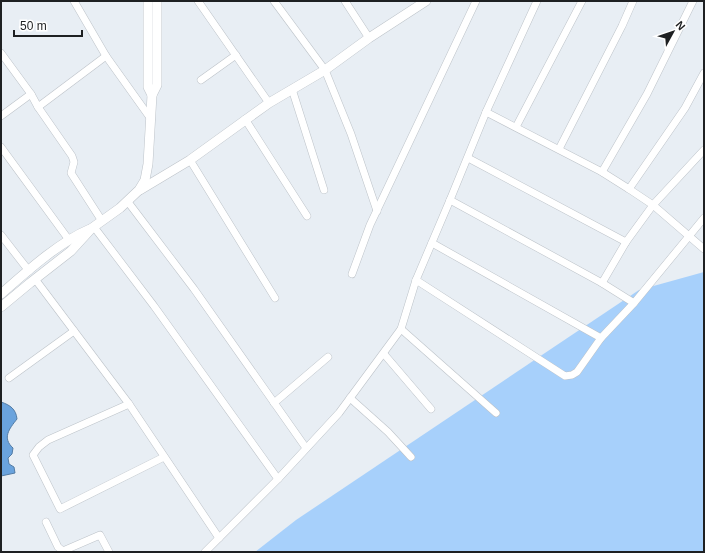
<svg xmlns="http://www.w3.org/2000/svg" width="705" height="553" viewBox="0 0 705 553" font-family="Helvetica,sans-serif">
	<rect width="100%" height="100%" fill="#e8eef4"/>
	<polygon fill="#a7d0fb" points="704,272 704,552 255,552 296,520 639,290"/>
	<path fill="#6aa3dd" stroke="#537ca5" d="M1,402C10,405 16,409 17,419C9,429 2,438 13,448L12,454L8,458L9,464L14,467L15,473L1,476Z"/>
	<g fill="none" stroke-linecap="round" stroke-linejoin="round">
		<g stroke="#bdc3c9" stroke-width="8">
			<g id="minor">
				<polyline points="74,1 106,56 151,119"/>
				<polyline points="198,1 269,103"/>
				<polyline points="274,1 325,70 351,134 377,211"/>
				<polyline points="345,1 369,38"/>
				<polyline points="1,53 31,94 38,107 72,156 74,162 71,173 102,221"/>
				<polyline points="201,80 236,55"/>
				<polyline points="292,89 324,190"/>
				<polyline points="38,107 106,56"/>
				<polyline points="486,112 602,172 629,189 653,205 704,249"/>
				<polyline points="1,116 31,94"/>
				<polyline points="245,119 307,216"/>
				<polyline points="516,127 582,1"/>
				<polyline points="1,147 69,240"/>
				<polyline points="559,149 622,26 633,1"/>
				<polyline points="468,158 626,242"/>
				<polyline points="190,160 275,298"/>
				<polyline points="602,172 647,94 693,1"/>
				<polyline points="629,189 685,108 704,73"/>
				<polyline points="450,200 602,283 634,303"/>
				<polyline points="128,202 194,289 306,448"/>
				<polyline points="94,227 154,306 278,479"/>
				<polyline points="1,235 29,271"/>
				<polyline points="432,243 601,338"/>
				<polyline points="352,274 370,225 476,1"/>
				<polyline points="35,279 129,404 219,538"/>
				<polyline points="416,280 565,376 572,375 577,372 601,338 634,303 704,218"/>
				<polyline points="602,283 626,242 653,205 704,150"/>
				<polyline points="401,329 496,413"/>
				<polyline points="384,354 431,409"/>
				<polyline points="9,378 74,331"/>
				<polyline points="350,398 388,432 411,457"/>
				<polyline points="274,403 328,357"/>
				<polyline points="129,404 48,440 39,447 33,455 60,509 164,457"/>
				<polyline points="46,522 58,547 63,551 100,535 109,552"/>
				<polyline points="205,552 278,479 339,413 401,329 416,280 450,200 486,112 537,1"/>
			</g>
		</g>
		<g stroke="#bdc3c9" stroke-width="10">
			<g id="tertiary">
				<polyline points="148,1 148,87 152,95"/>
				<polyline points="140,190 190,160 269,103 325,70 369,38 426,1"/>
				<path d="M1,294C26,272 59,242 90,229"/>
				<polyline points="1,307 30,283 71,251 92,228 120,208 139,190 145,180 148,164 152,95 157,85 157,1"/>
			</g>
		</g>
		<use href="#minor" stroke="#fff" stroke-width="7"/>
		<use href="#tertiary" stroke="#fff" stroke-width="9"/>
	</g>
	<rect width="705" height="553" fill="none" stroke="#1e2022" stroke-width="4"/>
	<g transform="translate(673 32) rotate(50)" stroke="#ffffff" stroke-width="3" paint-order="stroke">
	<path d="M0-3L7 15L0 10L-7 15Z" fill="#1e2022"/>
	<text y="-6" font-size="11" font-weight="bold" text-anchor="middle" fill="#1e2022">N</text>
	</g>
	<path d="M14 30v6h68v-6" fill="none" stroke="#1e2022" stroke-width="2"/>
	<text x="20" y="30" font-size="12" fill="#1e2022" stroke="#ffffff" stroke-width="3" paint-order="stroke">50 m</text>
</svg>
